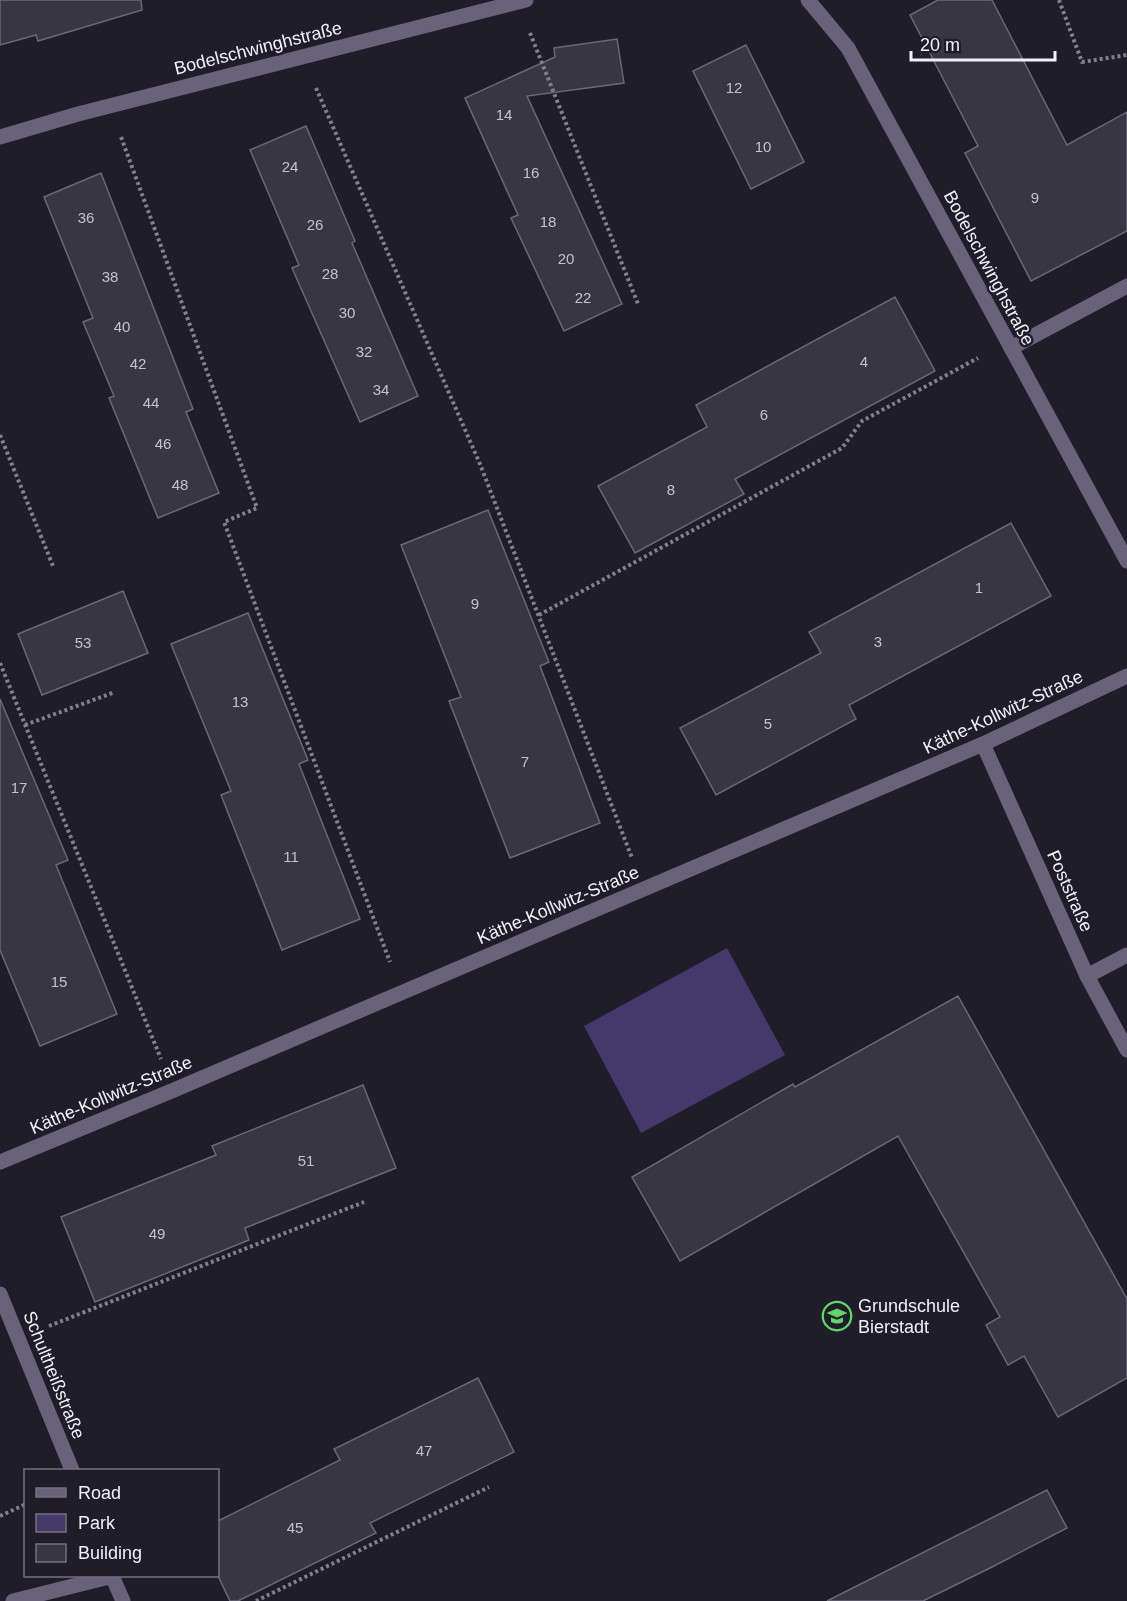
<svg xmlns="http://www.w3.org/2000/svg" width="1127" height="1601" viewBox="0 0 1127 1601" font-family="Arial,sans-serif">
	<rect width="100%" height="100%" fill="#201d2a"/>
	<polygon fill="#45386a" points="727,948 785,1055 641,1133 584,1026"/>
	<g fill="#393644" stroke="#6a6777" stroke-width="1.5">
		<polygon points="0,0 141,0 142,10 38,41 36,35 0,45"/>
		<polygon points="938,0 992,0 1067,145 1127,112 1127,231 1031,281 965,153 978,146 910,15"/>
		<polygon points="617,39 624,83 527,96 622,304 564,331 511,218 518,215 465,98 555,57 554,48"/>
		<polygon points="746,45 804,162 751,189 693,71"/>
		<polygon points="306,126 355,241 352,243 418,396 360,422 292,268 299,265 250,150"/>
		<polygon points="101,173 193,409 186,412 219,493 158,518 109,398 114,396 83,322 93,318 44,197"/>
		<polygon points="895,297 935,371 735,479 744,494 635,553 598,486 707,427 696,405"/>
		<polygon points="488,510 549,662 540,666 600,823 510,858 449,701 461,697 401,545"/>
		<polygon points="1011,523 1051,596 849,705 856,719 716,795 680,728 821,653 809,632"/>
		<polygon points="123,591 148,653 42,695 18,634"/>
		<polygon points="248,613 308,760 299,764 360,919 282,950 221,795 231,791 171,644"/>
		<polygon points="0,699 68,860 56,865 117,1014 40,1046 0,950"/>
		<polygon points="958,996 1127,1299 1127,1378 1058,1417 1024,1356 1008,1365 986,1325 1000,1317 898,1136 680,1261 632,1177 793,1084 795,1087"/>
		<polygon points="363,1085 396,1168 245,1228 249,1240 95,1302 61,1217 216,1155 212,1146"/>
		<polygon points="478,1378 514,1452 370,1523 376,1533 238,1601 230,1601 218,1576 218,1521 340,1460 334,1449"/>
		<polygon points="1047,1490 1067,1528 992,1567 923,1601 827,1601"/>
	</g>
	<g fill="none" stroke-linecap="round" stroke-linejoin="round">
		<g stroke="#82808b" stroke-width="4" stroke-dasharray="3 3" stroke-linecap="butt">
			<polyline points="1059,0 1082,62 1127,55"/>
			<polyline points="530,33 638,304"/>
			<polyline points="316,88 480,464 632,858"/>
			<polyline points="121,137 257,508 224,522 390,962"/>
			<polyline points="0,435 53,566"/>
			<polyline points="539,615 842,448 862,421 978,358"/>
			<polyline points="0,663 161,1059"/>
			<polyline points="25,725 115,692"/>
			<polyline points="49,1326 364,1202"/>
			<polyline points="0,1516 26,1504"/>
			<polyline points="256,1601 489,1487"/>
		</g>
		<g stroke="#68637b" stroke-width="15">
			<polyline points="808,0 848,48 1127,561"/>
			<polyline points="0,137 78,114 526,0"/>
			<polyline points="1011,348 1127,286"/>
			<polyline points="983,744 1087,976 1127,1050"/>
			<polyline points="1087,976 1127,955"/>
			<polyline points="0,1162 174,1090 983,744 1127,676"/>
			<polyline points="0,1294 72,1470"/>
			<polyline points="112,1576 123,1601"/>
			<polyline points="13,1601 113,1576"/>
		</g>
	</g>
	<defs>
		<g id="school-ring" transform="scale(1.5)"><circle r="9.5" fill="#201d2a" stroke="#63d469" stroke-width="1.5"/><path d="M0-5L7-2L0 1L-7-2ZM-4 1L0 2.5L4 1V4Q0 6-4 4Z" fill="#63d469"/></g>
	</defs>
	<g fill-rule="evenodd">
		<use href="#school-ring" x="837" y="1316"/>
	</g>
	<g text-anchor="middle" stroke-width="5" stroke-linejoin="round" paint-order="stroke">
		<g font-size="15" fill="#c3c2cc">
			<text x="734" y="93">12</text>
			<text x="504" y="120">14</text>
			<text x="763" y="152">10</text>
			<text x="290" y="172">24</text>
			<text x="531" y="178">16</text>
			<text x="1035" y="203">9</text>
			<text x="86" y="223">36</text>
			<text x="548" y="227">18</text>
			<text x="315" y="230">26</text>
			<text x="566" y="264">20</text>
			<text x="330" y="279">28</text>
			<text x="110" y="282">38</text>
			<text x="583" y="303">22</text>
			<text x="347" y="318">30</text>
			<text x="122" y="332">40</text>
			<text x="364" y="357">32</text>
			<text x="864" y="367">4</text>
			<text x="138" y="369">42</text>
			<text x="381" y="395">34</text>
			<text x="151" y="408">44</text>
			<text x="764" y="420">6</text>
			<text x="163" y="449">46</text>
			<text x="180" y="490">48</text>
			<text x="671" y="495">8</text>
			<text x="979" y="593">1</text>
			<text x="475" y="609">9</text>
			<text x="878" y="647">3</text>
			<text x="83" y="648">53</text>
			<text x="240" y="707">13</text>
			<text x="768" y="729">5</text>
			<text x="525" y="767">7</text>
			<text x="19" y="793">17</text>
			<text x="291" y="862">11</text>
			<text x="59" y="987">15</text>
			<text x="306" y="1166">51</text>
			<text x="157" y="1239">49</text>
			<text x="424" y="1456">47</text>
			<text x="295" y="1533">45</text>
		</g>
		<g font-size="18" fill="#f1f0f9" stroke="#201d2a">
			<text transform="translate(258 48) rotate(-14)" y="6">Bodelschwinghstraße</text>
			<text transform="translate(989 268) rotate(62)" y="6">Bodelschwinghstraße</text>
			<text transform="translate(1003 712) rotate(-25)" y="6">Käthe-Kollwitz-Straße</text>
			<text transform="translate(1070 891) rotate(66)" y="6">Poststraße</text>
			<text transform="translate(558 905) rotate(-23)" y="6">Käthe-Kollwitz-Straße</text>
			<text transform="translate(111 1095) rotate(-23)" y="6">Käthe-Kollwitz-Straße</text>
			<text transform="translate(54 1375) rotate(68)" y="6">Schultheißstraße</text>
		</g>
		<g font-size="18" fill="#f1f0f9" stroke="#201d2a" text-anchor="start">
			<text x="858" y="1312">Grundschule<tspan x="858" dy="21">Bierstadt</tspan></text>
		</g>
	</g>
	<rect x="24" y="1469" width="195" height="108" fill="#201d2a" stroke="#74717d" stroke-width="1.5"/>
	<rect x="36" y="1488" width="30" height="9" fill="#68637b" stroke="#74717d" stroke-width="1.5"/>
	<text x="78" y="1499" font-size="18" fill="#f1f0f9">Road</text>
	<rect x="36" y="1514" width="30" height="18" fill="#45386a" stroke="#74717d" stroke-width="1.5"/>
	<text x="78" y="1529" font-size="18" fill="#f1f0f9">Park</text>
	<rect x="36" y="1544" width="30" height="18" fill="#393644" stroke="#74717d" stroke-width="1.5"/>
	<text x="78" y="1559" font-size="18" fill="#f1f0f9">Building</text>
	<path d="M911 51v9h144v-9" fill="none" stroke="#f1f0f9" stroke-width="3"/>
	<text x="920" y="51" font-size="18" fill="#f1f0f9" stroke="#201d2a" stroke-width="4.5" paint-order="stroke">20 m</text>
</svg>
